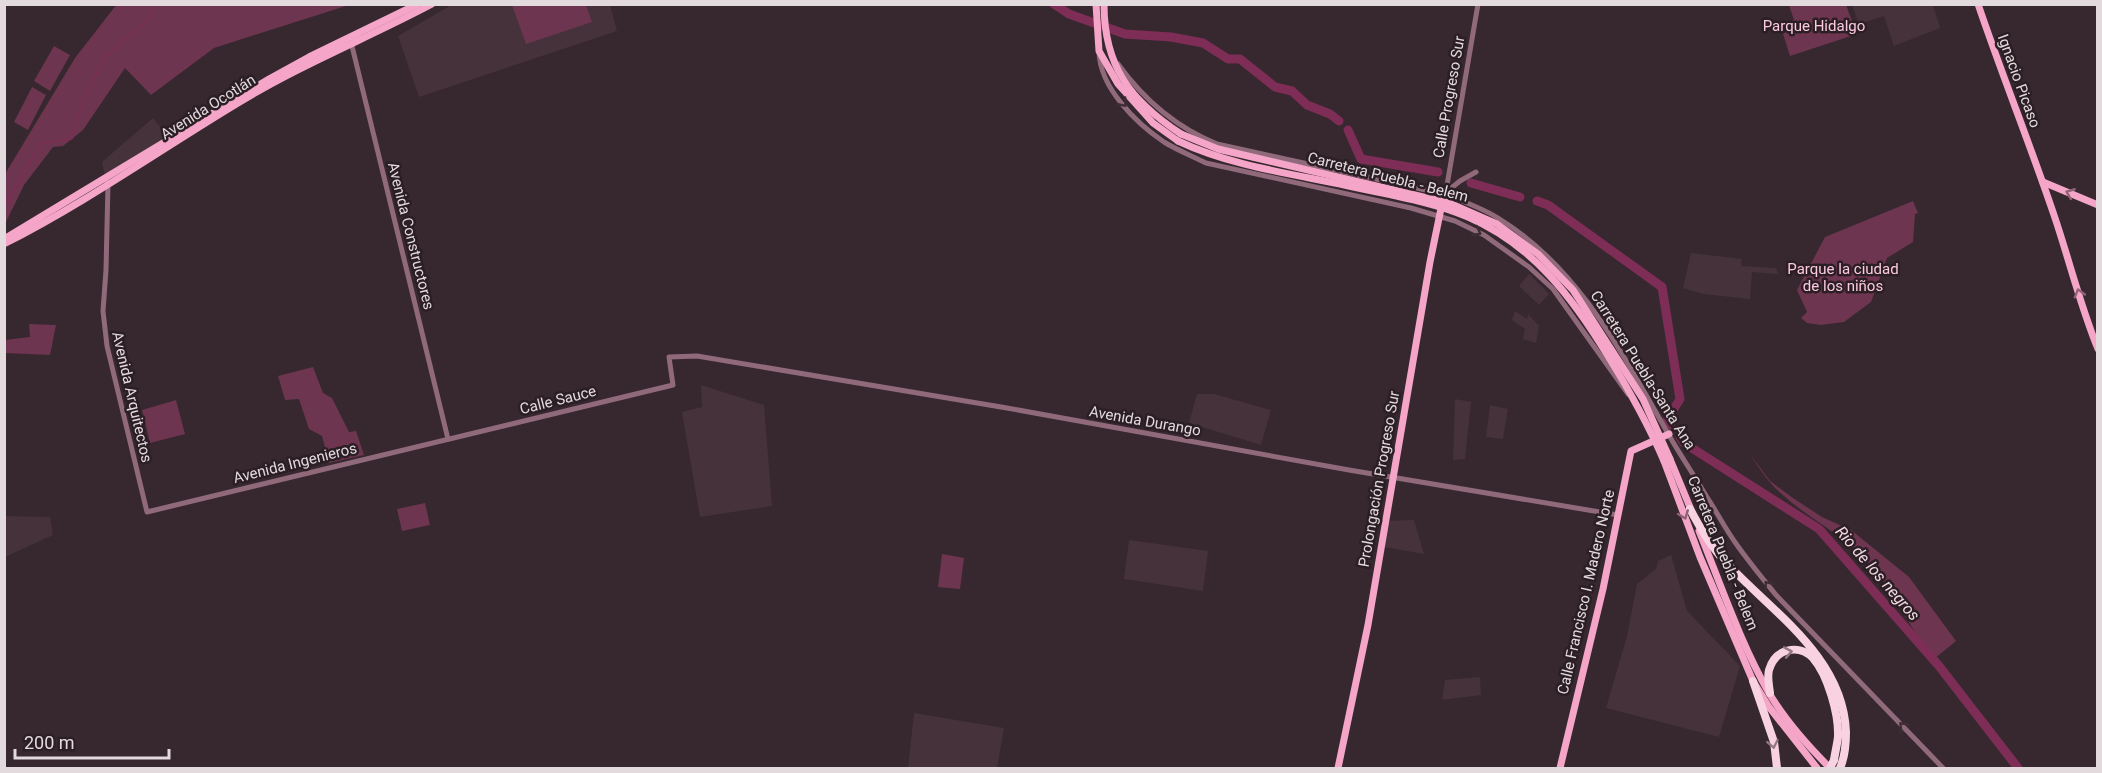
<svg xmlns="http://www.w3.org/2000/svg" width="2102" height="773" viewBox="0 0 2102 773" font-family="Roboto,sans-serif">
	<rect width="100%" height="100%" fill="#36282e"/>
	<g fill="#46323a">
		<polygon points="453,4 610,5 617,31 419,97 398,36"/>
		<polygon points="1852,5 1933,5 1940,28 1894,46 1884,16 1859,24"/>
		<polygon points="153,118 167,136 105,175 102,162"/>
		<polygon points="1691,253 1742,259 1741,266 1776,268 1778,274 1752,272 1750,299 1703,294 1683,288"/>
		<polygon points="1529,274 1549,294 1539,305 1519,286"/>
		<polygon points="1515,311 1527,319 1528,314 1539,326 1536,343 1523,339 1525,329 1512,320"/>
		<polygon points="701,385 764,405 772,506 700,517 682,412 702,407"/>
		<polygon points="1197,394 1214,394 1271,410 1261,445 1189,423"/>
		<polygon points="1455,399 1471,402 1465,459 1453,460"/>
		<polygon points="1490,405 1508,409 1503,439 1486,437"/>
		<polygon points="5,516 50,517 53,535 5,557"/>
		<polygon points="1414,520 1424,554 1384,547 1387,521"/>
		<polygon points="1129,540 1208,551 1203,591 1124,579"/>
		<polygon points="1671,555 1687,611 1740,666 1719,737 1606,708 1627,636 1637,584 1656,569 1658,561"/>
		<polygon points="1480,677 1481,695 1442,700 1445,680"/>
		<polygon points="914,713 1004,728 997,768 908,768"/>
	</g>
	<g fill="#6d354f">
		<polygon points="117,4 349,5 214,48 151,95 125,68 83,130 63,146 53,147 24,185 5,224 5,174 75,58"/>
		<polygon points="512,5 586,5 592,22 526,44"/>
		<polygon points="1789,5 1846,5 1857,34 1790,56 1780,24 1794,20"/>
		<polygon points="54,46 70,55 50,91 34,81"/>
		<polygon points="32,87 46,95 28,130 14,122"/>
		<polygon points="1913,201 1918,213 1915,214 1913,242 1887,258 1871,302 1844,322 1821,325 1807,323 1801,318 1807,312 1797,290 1825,237"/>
		<polygon points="29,324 56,325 50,355 5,353 5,340 30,337"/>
		<polygon points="313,367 323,393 332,398 349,432 356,431 364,455 329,463 322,436 309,429 299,399 285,400 278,376"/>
		<polygon points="176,400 185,434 150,443 142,410"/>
		<path d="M1749,453L1770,481L1793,498L1822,517L1851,530L1909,577L1956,641L1934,659C1907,625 1890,582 1857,551C1835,531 1806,516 1784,496C1769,484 1760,469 1749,453Z"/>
		<polygon points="425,503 430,525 402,531 397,509"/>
		<polygon points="942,554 964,558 960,589 938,587"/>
	</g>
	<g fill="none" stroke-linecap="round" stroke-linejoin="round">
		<polyline stroke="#7e2d56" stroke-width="1.5" points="4,206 41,143 72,139 80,109 103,59 151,17 155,4"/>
		<g stroke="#7e2d56" stroke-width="9">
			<polyline points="1054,4 1069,14 1125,34 1171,37 1203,43 1228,59 1240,59 1275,87 1292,91 1307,105 1330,114 1339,121"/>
			<polyline points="1348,130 1361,159 1438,172"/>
			<polyline points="1471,183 1520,197"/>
			<polyline points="1537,201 1548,205 1662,287 1680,399 1667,420 1671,425"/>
			<polyline points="1680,437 1684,443 1819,529 1939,666 2018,768"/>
		</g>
		<g stroke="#906a7a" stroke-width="5">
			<polyline points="351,42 448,439"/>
			<path d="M1099,52C1100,88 1136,123 1164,142C1177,150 1192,156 1206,163L1411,208L1455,221L1484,235L1529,267L1553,289L1628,394"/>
			<path d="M1118,64C1144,100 1175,127 1217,144L1444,194C1463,201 1482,208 1498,218C1581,269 1623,356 1670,437C1682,458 1696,478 1708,499C1718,514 1726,530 1737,545C1749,562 1763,579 1776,595L1943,768"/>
			<polyline points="105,178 108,184 106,270 103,311 107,346 147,512 673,385 669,357 697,356 1007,408 1349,470 1618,515"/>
			<polyline points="1445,193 1460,181 1476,172"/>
			<polyline points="1445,197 1478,4"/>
		</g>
		<g stroke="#f5a5c7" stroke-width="7">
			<polyline points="1096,4 1099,51 1118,84 1153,123 1178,141"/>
			<path d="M1104,4C1104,67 1131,101 1181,134"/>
			<path d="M1978,4C2002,75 2030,144 2054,215C2069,259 2080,305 2098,349"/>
			<polyline points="2043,182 2098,205"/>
			<polyline points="4,239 269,79 309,57 418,4"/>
			<path d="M4,244C85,203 160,150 238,103C300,65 368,38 432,4"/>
			<polyline points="1670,459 1692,512"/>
			<polyline points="1664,461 1700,557 1753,681 1769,707 1817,768"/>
			<path d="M1699,531C1721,585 1740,642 1769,693C1785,720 1808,746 1830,768"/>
			<polyline points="1338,768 1368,625 1430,262 1444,194"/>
			<polyline points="1560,768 1603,589 1631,451 1669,434"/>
		</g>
		<g stroke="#f9d2e1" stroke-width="8">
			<path d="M1690,509C1699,526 1708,542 1720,556C1767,609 1843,654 1846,732C1846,744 1845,757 1840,768"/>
			<polyline points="1753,681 1774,742 1777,768"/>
			<path d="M1770,693C1769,685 1767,677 1769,670C1775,649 1798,643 1813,658C1828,675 1839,715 1838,737C1837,745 1835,753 1834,760"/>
		</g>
		<g stroke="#f5a5c7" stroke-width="7">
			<polyline points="1181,134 1218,149 1449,203 1497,224 1538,254 1573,290 1643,399 1670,459"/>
			<path d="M1178,141C1229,165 1286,173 1340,184C1383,194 1428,200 1468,217C1533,245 1573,298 1608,356C1629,390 1648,424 1664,461"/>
		</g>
		<polyline stroke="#f9d2e1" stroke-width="8" points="1830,768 1834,760"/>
	</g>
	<defs><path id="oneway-chevron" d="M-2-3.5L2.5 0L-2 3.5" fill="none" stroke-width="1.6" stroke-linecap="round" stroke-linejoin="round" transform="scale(1.5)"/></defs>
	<g stroke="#3f2d35">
		<use href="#oneway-chevron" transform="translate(1123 103) rotate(51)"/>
		<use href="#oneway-chevron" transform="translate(1477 232) rotate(28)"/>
		<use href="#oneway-chevron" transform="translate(1768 585) rotate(-128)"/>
		<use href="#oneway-chevron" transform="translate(1903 726) rotate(-134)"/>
	</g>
	<g stroke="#906276">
		<use href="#oneway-chevron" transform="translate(2070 193) rotate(-158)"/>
		<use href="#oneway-chevron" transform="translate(2079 293) rotate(-106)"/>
		<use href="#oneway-chevron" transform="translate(1684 515) rotate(69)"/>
	</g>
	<g stroke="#927882">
		<use href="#oneway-chevron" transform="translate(1788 652) rotate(-10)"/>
		<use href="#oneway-chevron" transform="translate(1773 744) rotate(79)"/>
	</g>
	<g text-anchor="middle" stroke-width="5" stroke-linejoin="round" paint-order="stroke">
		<g font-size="15" fill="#fbcade" stroke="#2b1e24">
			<text x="1814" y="31">Parque Hidalgo</text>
			<text x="1843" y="274">Parque la ciudad<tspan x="1843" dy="17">de los niños</tspan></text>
		</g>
		<g font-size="15" fill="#e3dade" stroke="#2b1e24">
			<text transform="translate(2019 81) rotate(70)" y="5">Ignacio Picaso</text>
			<text transform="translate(1449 97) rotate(-80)" y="5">Calle Progreso Sur</text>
			<text transform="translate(208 107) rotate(-32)" y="5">Avenida Ocotlán</text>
			<text transform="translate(1388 177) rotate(14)" y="5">Carretera Puebla - Belem</text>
			<text transform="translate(411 236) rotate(76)" y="5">Avenida Constructores</text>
			<text transform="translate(1643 370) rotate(58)" y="5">Carretera Puebla-Santa Ana</text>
			<text transform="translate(132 397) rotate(77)" y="5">Avenida Arquitectos</text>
			<text transform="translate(558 400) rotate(-14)" y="5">Calle Sauce</text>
			<text transform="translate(1145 421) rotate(10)" y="5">Avenida Durango</text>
			<text transform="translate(295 463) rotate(-14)" y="5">Avenida Ingenieros</text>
			<text transform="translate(1379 479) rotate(-80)" y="5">Prolongación Progreso Sur</text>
			<text transform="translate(1723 553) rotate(68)" y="5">Carretera Puebla - Belem</text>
			<text transform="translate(1586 592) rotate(-77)" y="5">Calle Francisco I. Madero Norte</text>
		</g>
		<g font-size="16" font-style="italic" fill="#f2d9e3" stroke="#2b1e24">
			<text transform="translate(1878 573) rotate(49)" y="6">Rio de los negros</text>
		</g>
	</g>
	<rect width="2102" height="773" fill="none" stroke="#e3dade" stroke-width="12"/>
	<path d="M15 749v9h154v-9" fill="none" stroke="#e3dade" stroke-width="3"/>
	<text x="24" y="749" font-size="18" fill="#e3dade" stroke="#2b1e24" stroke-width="4.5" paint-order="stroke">200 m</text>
</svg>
